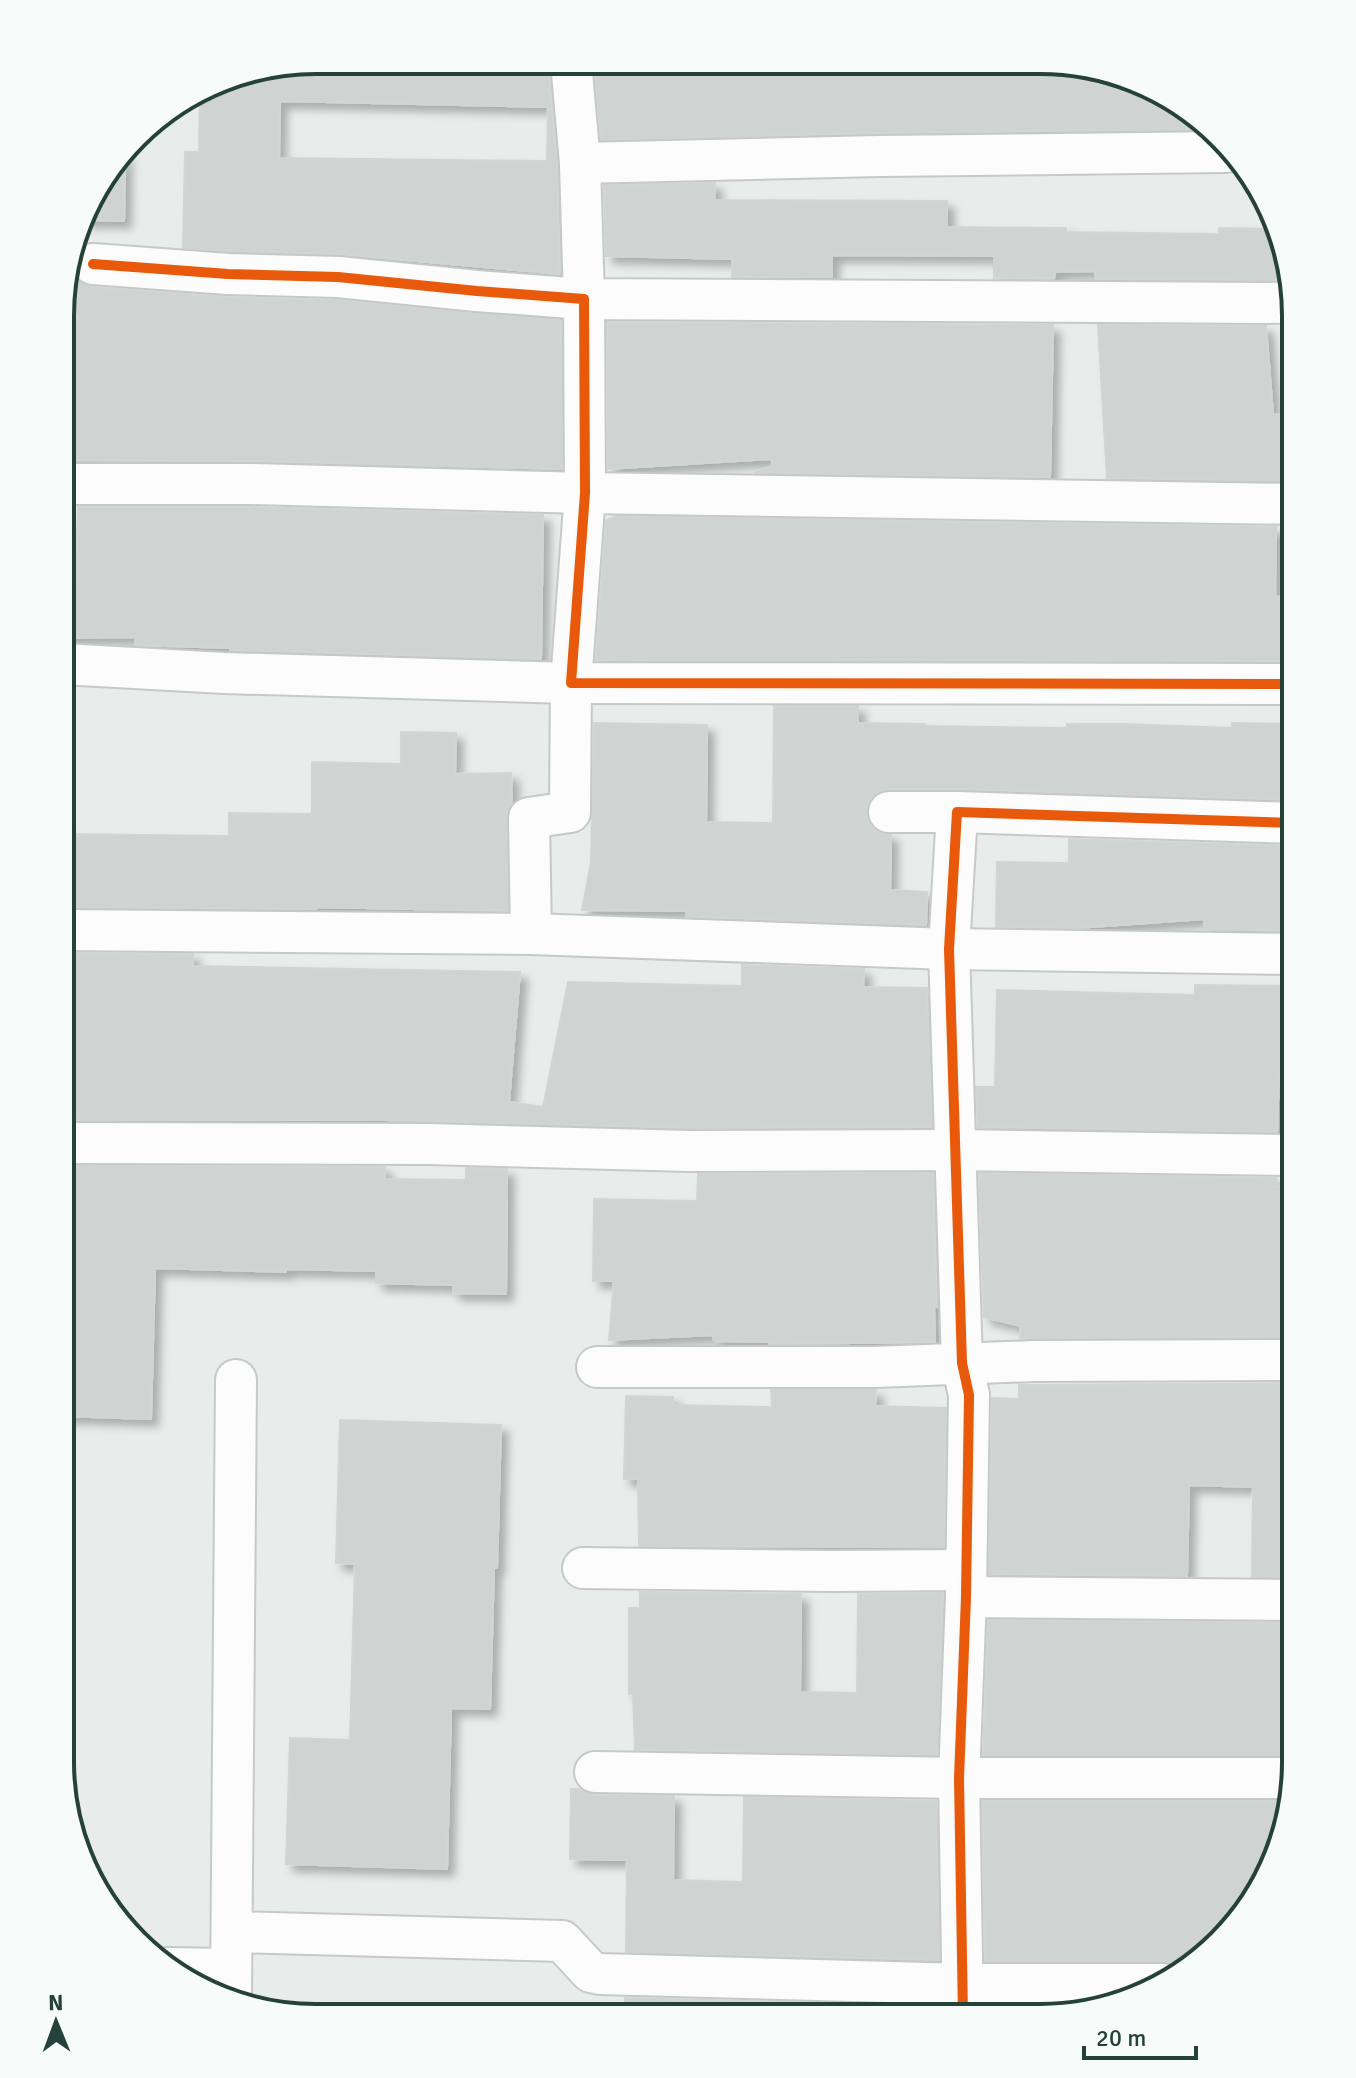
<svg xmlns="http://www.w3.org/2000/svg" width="1356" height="2078" viewBox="0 0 1356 2078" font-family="Signika,sans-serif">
	<defs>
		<filter id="shadow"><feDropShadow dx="7" dy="7" stdDeviation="4" flood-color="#0004"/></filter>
	</defs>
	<rect width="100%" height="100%" fill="#e8edeb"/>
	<g fill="#cfd4d2" stroke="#d1d6d4" stroke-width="2" fill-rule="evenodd" filter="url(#shadow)">
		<path d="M316,60L548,61L557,164L560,274L340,254L229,251L183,248L185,152H199L200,91L218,79ZM280,101L548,107L547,161L279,158Z"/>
		<polygon points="594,61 1074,62 1196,113 1208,129 879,133 601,140"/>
		<polygon points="125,152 124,221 81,220 87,202"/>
		<polygon points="715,183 714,200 947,201 947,227 1066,228 1066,232 1219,234 1219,228 1279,229 1286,265 1286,280 1096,279 1095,271 1055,272 1054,279 994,278 994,256 832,255 832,277 732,277 732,259 606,256 604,185"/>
		<polygon points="65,273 72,274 79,282 91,287 227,297 337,300 561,320 562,469 251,461 62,460 62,283"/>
		<polygon points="607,322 1053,325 1050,477 753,473 773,466 771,459 608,469"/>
		<polygon points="1098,325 1266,326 1273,414 1287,415 1291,481 1107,478"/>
		<polygon points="78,507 250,507 543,515 541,659 230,650 230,648 135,645 135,637 62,638 62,590 75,590"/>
		<polygon points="617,516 1276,527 1275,597 1296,596 1296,661 596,660 606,520"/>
		<polygon points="774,706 858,706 858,723 925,724 925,726 1067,728 1067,724 1125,724 1232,728 1232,723 1296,724 1296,800 957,789 888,789 877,793 869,801 866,811 869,823 878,832 891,835 890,890 927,892 926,925 686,917 687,911 582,910 591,862 594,723 707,725 706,822 773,823"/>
		<polygon points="401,732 456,733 455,774 511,773 512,803 508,808 506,818 508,911 316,907 316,909 61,907 61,834 229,836 229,813 312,814 312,762 401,764"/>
		<polygon points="1069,839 1296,846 1296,931 1204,929 1204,919 1077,928 996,927 997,862 1069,863"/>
		<polygon points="61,953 193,954 193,966 520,972 509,1102 543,1107 568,982 742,986 742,965 864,969 863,987 927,988 932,1127 689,1128 386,1120 61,1120"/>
		<polygon points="1195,985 1296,986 1296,1070 1279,1070 1277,1132 978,1127 976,1087 995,1087 997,990 1195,995"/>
		<polygon points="71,1166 385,1167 385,1179 466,1180 466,1168 507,1169 506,1294 453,1293 453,1285 376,1283 376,1271 286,1269 286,1272 155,1268 151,1419 60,1416 61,1272 70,1273"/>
		<polygon points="933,1173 937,1307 934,1306 935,1342 769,1344 769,1342 714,1341 713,1335 609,1340 614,1281 593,1281 594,1199 697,1201 698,1174"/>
		<polygon points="979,1173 1276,1178 1276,1186 1296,1187 1296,1337 1020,1338 1021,1326 984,1317"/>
		<polygon points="1296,1383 1296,1577 1252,1577 1253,1487 1189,1485 1187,1576 989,1574 992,1398 1019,1399 1019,1385"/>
		<polygon points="771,1390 876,1390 875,1406 946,1408 944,1547 639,1546 638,1479 624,1479 626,1396 673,1397 672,1405 772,1407"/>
		<polygon points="340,1420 501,1425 497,1568 494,1568 490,1709 451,1708 447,1869 286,1864 290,1738 350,1740 355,1564 336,1563"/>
		<polygon points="640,1592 801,1594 800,1692 857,1693 858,1594 943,1593 937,1755 635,1750 633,1694 629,1694 629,1608 640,1608"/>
		<polygon points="988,1620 1295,1623 1295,1755 983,1755"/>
		<polygon points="571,1789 581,1789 595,1795 674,1796 673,1880 743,1882 744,1797 936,1801 939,1960 626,1952 627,1860 570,1859"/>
		<polygon points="982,1801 1288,1801 1253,1905 1196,1965 1190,1969 1179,1968 1174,1964 1163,1961 985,1961"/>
		<polygon points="625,1998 940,2006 940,2018 625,2017"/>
	</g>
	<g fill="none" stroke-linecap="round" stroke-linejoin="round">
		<g stroke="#c5cac8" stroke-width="44">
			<g id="minor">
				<polyline points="571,61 580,163 584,299 1293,303"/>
				<polyline points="580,163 880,156 1226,152"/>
				<polyline points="93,264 228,274 338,277 477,291 584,299 585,493 571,683 1296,684"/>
				<polyline points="62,484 250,484 585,493 1296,504"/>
				<polyline points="62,664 224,673 571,683 570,812 529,818 531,934"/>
				<polyline points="889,812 957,812"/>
				<polyline points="61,930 531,934 949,949 1296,954"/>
				<polyline points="61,1143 428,1144 689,1151 955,1150 1287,1155"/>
				<polyline points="597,1367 875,1367 1034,1361 1296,1360"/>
				<polyline points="583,1568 833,1571 965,1570"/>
				<polyline points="966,1597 1295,1600"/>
				<polyline points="595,1772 959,1778 1295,1778"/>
				<polyline points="232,1932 562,1941 591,1972 600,1974 963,1984 1163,1984"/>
				<polyline points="167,1968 231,1969"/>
				<polyline points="231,1994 236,1380"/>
				<polyline points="963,2018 959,1778 966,1597 969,1395 962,1363 949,949 957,812 1296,823"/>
			</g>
		</g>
		<use href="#minor" stroke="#fcfcfc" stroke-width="40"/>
		<g stroke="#f7fbf9" stroke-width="15">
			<g id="cycleway">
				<polyline points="93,264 228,274 338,277 477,291 584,299 585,493 571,683 1296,684"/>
				<polyline points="963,2018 959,1778 966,1597 969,1395 962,1363 949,949 957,812 1296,823"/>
			</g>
		</g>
		<use href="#cycleway" stroke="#e8590c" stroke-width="10"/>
	</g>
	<path d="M0 0H1356V2078H0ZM316 74H1040A242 242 0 0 1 1282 316V1762A242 242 0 0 1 1040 2004H316A242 242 0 0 1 74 1762V316A242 242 0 0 1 316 74Z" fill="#f7fbf9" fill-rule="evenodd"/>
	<path fill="none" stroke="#24423a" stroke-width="4" d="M316 74H1040A242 242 0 0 1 1282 316V1762A242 242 0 0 1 1040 2004H316A242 242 0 0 1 74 1762V316A242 242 0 0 1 316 74Z"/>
	<g transform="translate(56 2022) rotate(359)" stroke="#f7fbf9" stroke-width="6" paint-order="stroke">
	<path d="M0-6L14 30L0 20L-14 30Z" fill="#24423a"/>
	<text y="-12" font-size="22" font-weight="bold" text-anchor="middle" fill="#24423a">N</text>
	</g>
	<path d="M1084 2046v12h112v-12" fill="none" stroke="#24423a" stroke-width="4"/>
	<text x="1096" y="2046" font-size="24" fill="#24423a" stroke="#f7fbf9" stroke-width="6" paint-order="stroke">20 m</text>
</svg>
